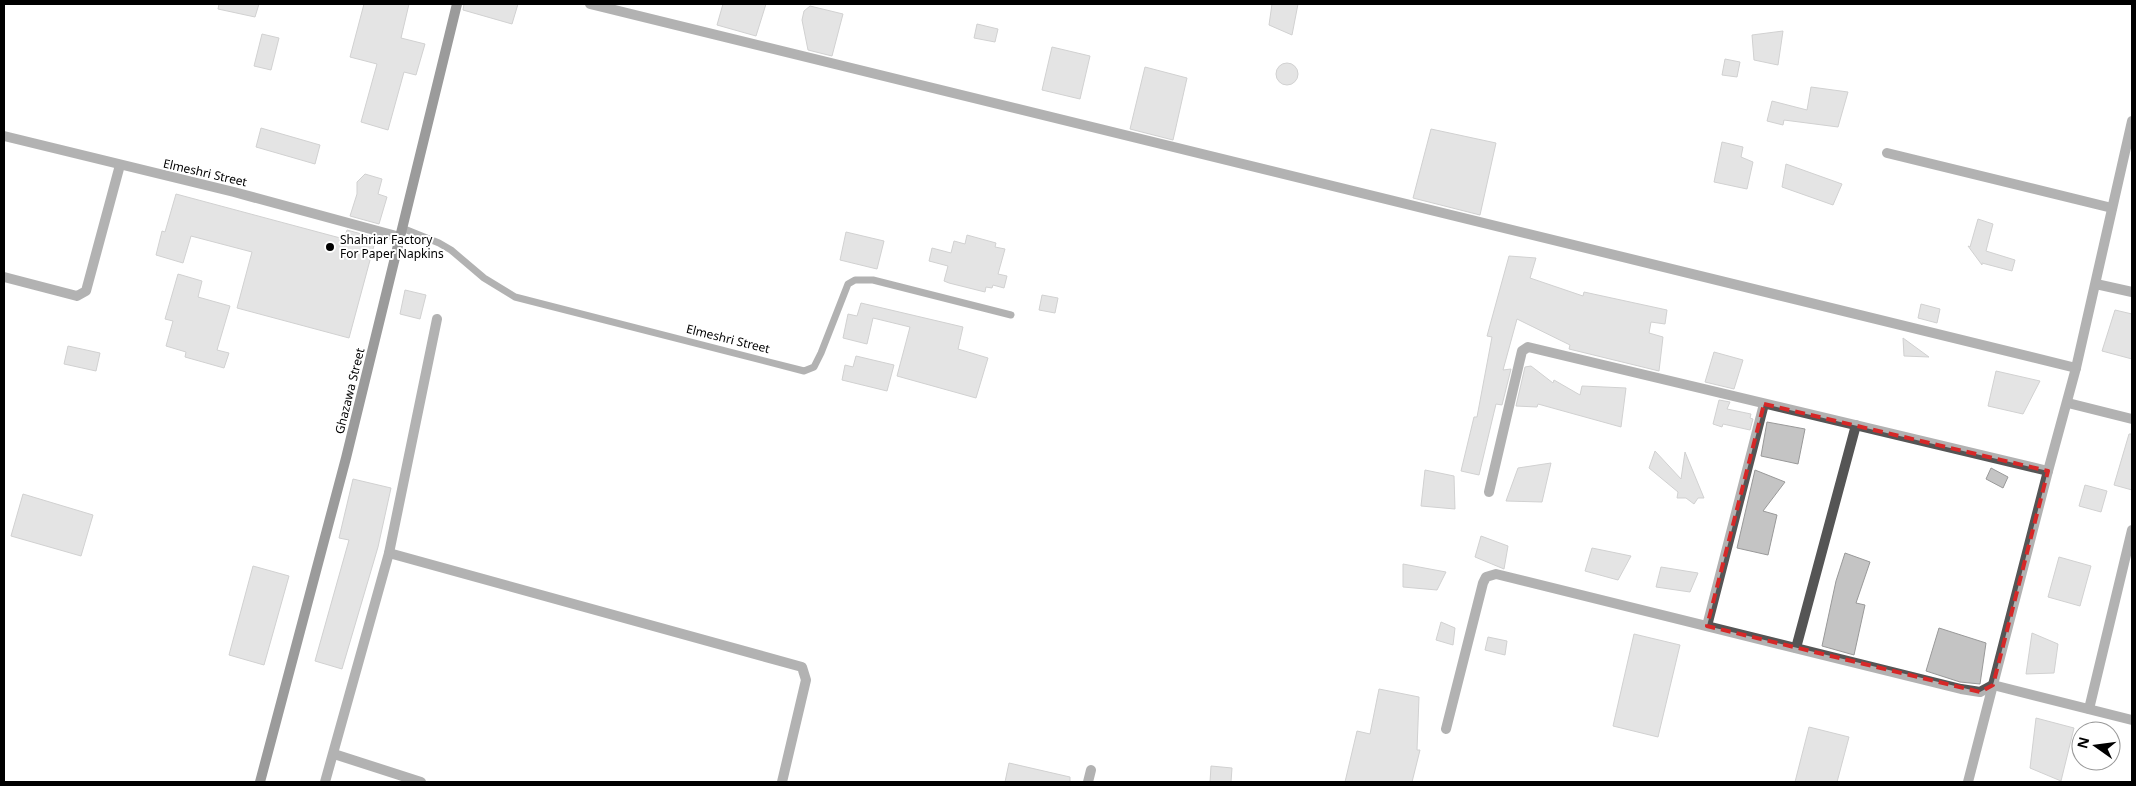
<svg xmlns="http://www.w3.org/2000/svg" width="2136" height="786" viewBox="0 0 2136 786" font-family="'Noto Sans',sans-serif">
	<rect width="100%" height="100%" fill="#fff"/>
	<g fill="#c4c4c4" stroke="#999">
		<polygon points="219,4 259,4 255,17 218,9"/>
		<polygon points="364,4 409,4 401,38 425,44 416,75 404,72 388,130 361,122 377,64 350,57"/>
		<polygon points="464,4 518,4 512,24 463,10"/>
		<polygon points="723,4 766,4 756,36 717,25"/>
		<polygon points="1272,4 1298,4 1292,35 1269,25"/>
		<polygon points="810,6 843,14 832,56 808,50 802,20 804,11"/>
		<polygon points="977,24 998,29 995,42 974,38"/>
		<polygon points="1783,31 1778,65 1754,60 1752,35"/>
		<polygon points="262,34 279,38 271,70 254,66"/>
		<polygon points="1052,47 1090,56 1080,99 1042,90"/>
		<polygon points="1725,59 1740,62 1737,77 1722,75"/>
		<circle cx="1287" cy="74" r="11"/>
		<polygon points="1145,67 1187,78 1173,140 1130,129"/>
		<polygon points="1811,87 1848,92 1838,127 1784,120 1783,125 1767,121 1772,101 1807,110"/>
		<polygon points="261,128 320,145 315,164 256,147"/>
		<polygon points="1431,129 1496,143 1480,215 1413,198"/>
		<polygon points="1722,142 1743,147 1741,157 1753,162 1747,189 1714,182"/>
		<polygon points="1786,164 1842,184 1833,205 1782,187"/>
		<polygon points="365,174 382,179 378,194 387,197 379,224 350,216 357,194 357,182"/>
		<polygon points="176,194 344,239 347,230 376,238 349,338 237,308 252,252 191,236 183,263 156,255 162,231 165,232"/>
		<polygon points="1978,219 1993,224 1986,251 2015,260 2012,271 1982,263 1982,265 1968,246 1970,247"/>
		<polygon points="846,232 884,241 877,269 840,260"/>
		<polygon points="967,235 996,243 995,247 1005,249 998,274 1007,276 1004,288 993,285 992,288 986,287 985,292 949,283 944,281 948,266 929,261 932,248 951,253 954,241 965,244"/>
		<polygon points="1509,256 1536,258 1530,278 1583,296 1584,292 1667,310 1665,324 1651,322 1649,333 1663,337 1659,371 1569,349 1570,345 1517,319 1503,370 1511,369 1502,405 1496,404 1479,475 1461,471 1474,417 1477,417 1492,337 1487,336"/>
		<polygon points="178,274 202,281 198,297 230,306 217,350 229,353 224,368 185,357 186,352 166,346 173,321 165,319"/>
		<polygon points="405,290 426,295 420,319 400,314"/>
		<polygon points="1042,295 1058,298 1055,313 1039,310"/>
		<polygon points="861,303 963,327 958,349 988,358 976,398 897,376 910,327 873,318 867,344 843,338 848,314 857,316"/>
		<polygon points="1921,304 1940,309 1937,323 1918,318"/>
		<polygon points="2115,310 2132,314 2132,359 2102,351"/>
		<polygon points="1903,338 1929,357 1904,356"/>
		<polygon points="68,346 100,353 96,371 64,364"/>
		<polygon points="1714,352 1743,360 1734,389 1705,382"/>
		<polygon points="856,356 894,365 887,391 842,380 845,365 853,367"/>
		<polygon points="1531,366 1553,383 1554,380 1580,395 1582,386 1626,388 1621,427 1538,404 1537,407 1516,406 1525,367"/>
		<polygon points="1996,371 2040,381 2023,414 1988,406"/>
		<polygon points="1719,400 1730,402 1727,409 1751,414 1750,418 1753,419 1750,430 1723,424 1722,427 1713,424"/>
		<polygon points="1767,422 1805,429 1798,464 1761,456"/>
		<polygon points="2129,434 2132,434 2132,490 2114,485"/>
		<polygon points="1655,451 1681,479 1685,452 1704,498 1698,498 1694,504 1686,498 1677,498 1678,492 1649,468"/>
		<polygon points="1551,463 1542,502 1506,501 1518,468"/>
		<polygon points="1991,468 2008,477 2003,488 1986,479"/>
		<polygon points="1425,470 1454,476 1455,509 1421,506"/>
		<polygon points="1755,470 1785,482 1763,511 1777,515 1768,555 1737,548"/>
		<polygon points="353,479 391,488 378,547 342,669 315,661 349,540 339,538"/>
		<polygon points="2085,485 2107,491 2101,512 2079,506"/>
		<polygon points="23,494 93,515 81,556 11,536"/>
		<polygon points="1481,536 1508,546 1504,569 1475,557"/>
		<polygon points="1592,548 1631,556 1618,580 1585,571"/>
		<polygon points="1845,553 1870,562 1856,603 1865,605 1854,655 1822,646 1836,581"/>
		<polygon points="2059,557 2091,566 2080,606 2048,597"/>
		<polygon points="1403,564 1446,572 1437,590 1403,587"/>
		<polygon points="253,566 289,576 264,665 229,655"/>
		<polygon points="1661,567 1698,573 1690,592 1656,587"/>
		<polygon points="1441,622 1455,628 1453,645 1436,640"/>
		<polygon points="1939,628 1986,643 1980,684 1960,682 1926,671"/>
		<polygon points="2032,633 2058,644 2054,673 2026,674"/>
		<polygon points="1634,634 1680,645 1658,737 1613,726"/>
		<polygon points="1488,637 1507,641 1505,655 1485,650"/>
		<polygon points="1379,689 1419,697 1417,750 1420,750 1412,782 1345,782 1357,731 1370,734"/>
		<polygon points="2036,718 2074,728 2061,781 2030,768"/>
		<polygon points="1809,727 1849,737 1837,782 1795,782"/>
		<polygon points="1009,763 1070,777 1070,782 1005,782"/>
		<polygon points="1211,766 1232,768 1231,782 1210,782"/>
	</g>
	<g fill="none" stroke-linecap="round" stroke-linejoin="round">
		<polyline stroke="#555" stroke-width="7" points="402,228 439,243 451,250 484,278 515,297 804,371 814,367 821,353 848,284 855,280 873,280 1011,315"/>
		<g stroke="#555" stroke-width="10">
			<polyline points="590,4 2076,368"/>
			<polyline points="4,136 234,192 400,237"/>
			<polyline points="1887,153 2112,208"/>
			<polyline points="4,277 77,296 86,291 120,165"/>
			<polyline points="2096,284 2132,292"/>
			<polyline points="2068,403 2132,419"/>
			<polyline points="1489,492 1522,351 1528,347 2048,471"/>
			<polyline points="389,553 802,667 806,680 782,782"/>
			<polyline points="1707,626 1764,404"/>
			<polyline points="1796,648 1856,425"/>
			<polyline points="2089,709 2132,530"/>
			<polyline points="1446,729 1483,583 1486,577 1496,574 1961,689 1980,692 1993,685 2132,720"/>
			<polyline points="334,754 421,782"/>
			<polyline points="325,782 389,553 437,319"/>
			<polyline points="1088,782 1091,770"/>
			<polyline points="1968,782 2048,471 2076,368 2132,121"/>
		</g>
		<polyline stroke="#222" stroke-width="10" points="260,782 346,458 457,4"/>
	</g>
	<path d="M0 0H2136V786H0ZM1764,404L2048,471L1993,685L1980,692L1707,626Z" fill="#fff" fill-opacity=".55" fill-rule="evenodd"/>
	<path fill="none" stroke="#d62828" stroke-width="4" stroke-dasharray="10 6" stroke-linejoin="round" d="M1764,404L2048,471L1993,685L1980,692L1707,626Z"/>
	<circle fill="#000" stroke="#fff" stroke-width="2" cx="330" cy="247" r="5"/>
	<g text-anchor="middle" stroke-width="4" stroke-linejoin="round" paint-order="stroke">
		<g font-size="12" fill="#000" stroke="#fff">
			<text transform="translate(205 173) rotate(13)" y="4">Elmeshri Street</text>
			<text transform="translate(728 339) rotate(14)" y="4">Elmeshri Street</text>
			<text transform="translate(350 391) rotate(-76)" y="4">Ghazawa Street</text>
		</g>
		<g font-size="12" fill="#000" stroke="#fff" text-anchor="start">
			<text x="340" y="244">Shahriar Factory<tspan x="340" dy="14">For Paper Napkins</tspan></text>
		</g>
	</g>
	<rect width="2136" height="786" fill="none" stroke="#000000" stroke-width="10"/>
	<g transform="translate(2096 746) rotate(284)"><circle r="24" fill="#ffffff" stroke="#999999"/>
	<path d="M0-4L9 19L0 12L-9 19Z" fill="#000000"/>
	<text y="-8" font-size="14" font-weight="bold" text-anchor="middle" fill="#000000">N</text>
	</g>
</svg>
